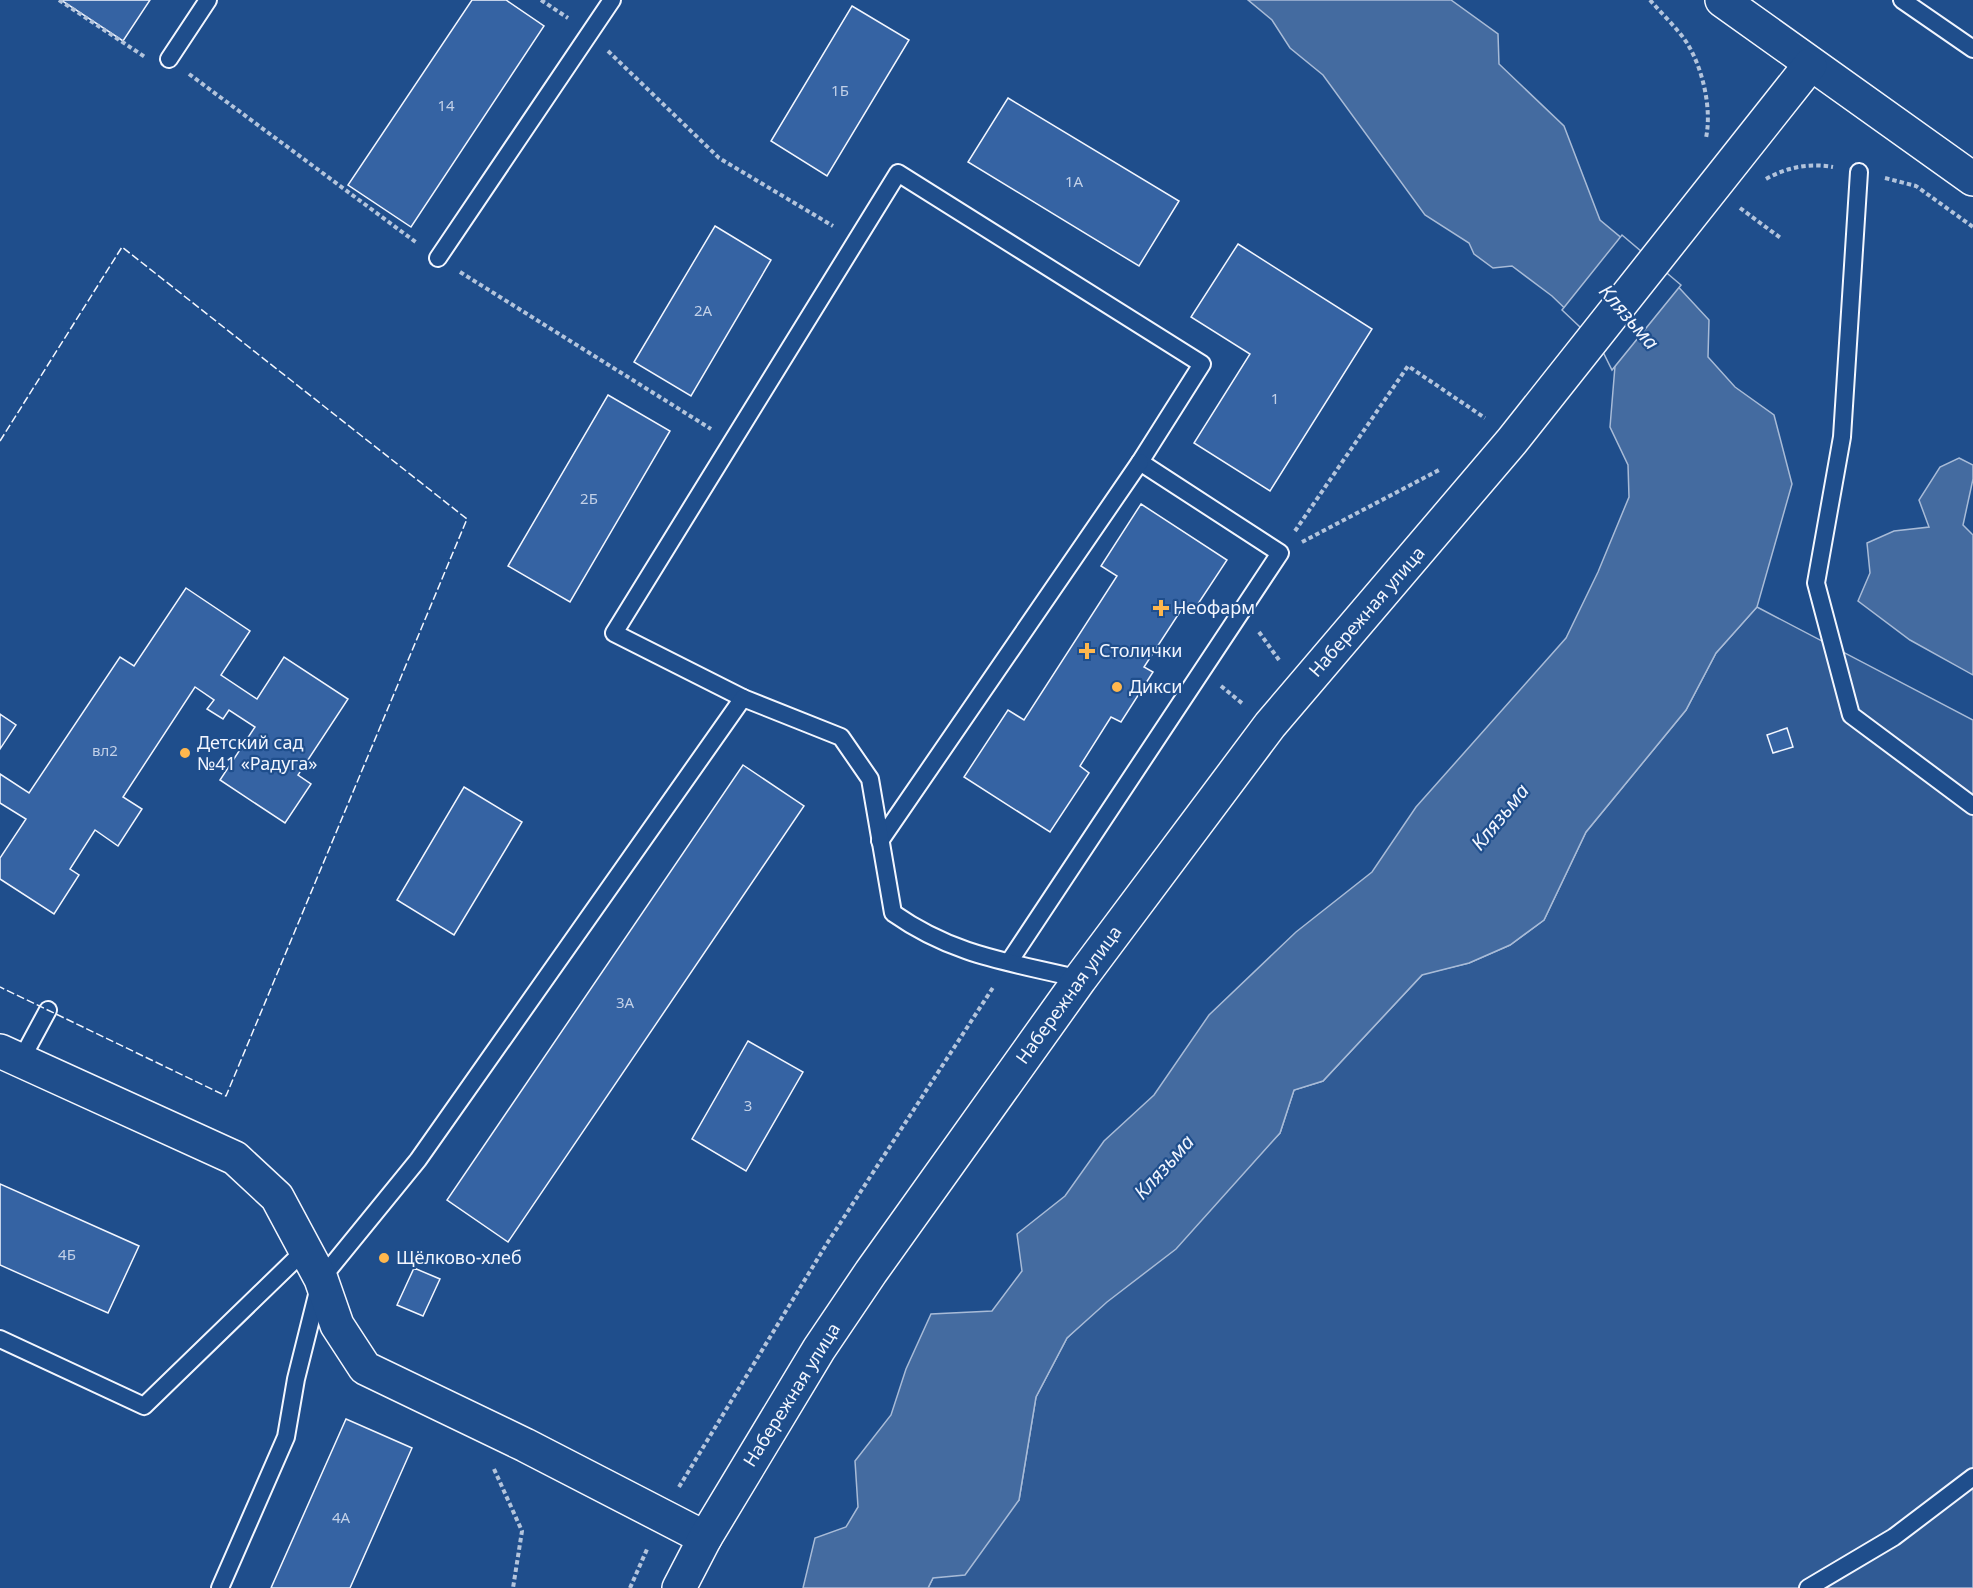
<svg xmlns="http://www.w3.org/2000/svg" width="1973" height="1588" viewBox="0 0 1973 1588" font-family="'Noto Sans',sans-serif">
	<rect width="100%" height="100%" fill="#1f4e8c"/>
	<polygon fill="#305b95" stroke="#a8bbd7" stroke-width="1.5" points="1757,607 1973,720 1973,1588 928,1588 933,1578 1019,1500 1036,1397 1067,1338 1280,1133 1294,1090 1323,1081 1423,974 1469,963 1510,945 1544,920 1586,832 1686,710 1716,653"/>
	<g fill="#446ba0" stroke="#a8bbd7" stroke-width="1.5">
		<polygon points="1248,0 1451,0 1498,34 1499,64 1564,126 1600,220 1671,279 1709,320 1708,357 1735,387 1774,415 1792,484 1757,607 1716,653 1686,710 1586,832 1544,920 1510,945 1469,963 1422,975 1323,1081 1294,1090 1280,1133 1176,1249 1107,1302 1067,1338 1036,1397 1019,1500 965,1575 933,1578 928,1588 803,1588 815,1538 846,1527 858,1507 855,1461 891,1415 906,1369 931,1314 992,1311 1022,1271 1017,1234 1065,1196 1104,1141 1154,1095 1209,1015 1296,932 1372,872 1416,807 1566,638 1598,572 1629,497 1628,465 1610,427 1615,366 1603,345 1552,296 1512,266 1493,268 1474,254 1469,243 1425,215 1323,75 1290,48 1272,20"/>
		<polygon points="1959,458 1973,465 1973,479 1963,525 1973,535 1973,675 1910,640 1858,601 1870,573 1867,543 1894,531 1929,527 1919,500 1940,467"/>
	</g>
	<polygon fill="#1f4e8c" stroke="#a8bbd7" stroke-width="1.5" points="1622,235 1681,285 1612,370 1600,346 1562,310"/>
	<g fill="#3563a3" stroke="#f2f6ff" stroke-width="1.5">
		<polygon points="61,0 150,0 123,41"/>
		<polygon points="472,0 506,0 544,26 411,227 348,185"/>
		<polygon points="852,6 909,40 827,176 771,141"/>
		<polygon points="1008,98 1179,201 1139,266 968,162"/>
		<polygon points="715,226 771,260 691,396 634,362"/>
		<polygon points="1238,244 1372,329 1270,491 1194,443 1250,354 1191,317"/>
		<polygon points="608,395 670,431 570,602 508,566"/>
		<polygon points="1141,504 1227,560 1194,610 1185,604 1144,667 1153,672 1121,722 1111,717 1080,766 1089,773 1050,832 964,777 1008,710 1024,720 1117,576 1101,566"/>
		<polygon points="186,588 250,631 221,675 257,699 284,657 348,699 298,775 311,784 285,823 220,780 255,727 229,710 223,719 207,709 214,700 195,687 123,797 142,809 118,846 95,830 70,869 79,875 54,914 0,879 0,858 26,819 0,803 0,774 29,793 120,657 134,666"/>
		<polygon points="0,714 16,725 0,749"/>
		<polygon points="1787,728 1793,747 1773,753 1767,735"/>
		<polygon points="743,765 804,806 508,1242 447,1200"/>
		<polygon points="464,787 522,822 454,935 397,900"/>
		<polygon points="748,1041 803,1072 746,1171 692,1139"/>
		<polygon points="0,1184 139,1246 108,1313 0,1265"/>
		<polygon points="414,1268 440,1279 423,1316 397,1305"/>
		<polygon points="346,1419 412,1448 350,1588 271,1588"/>
	</g>
	<g fill="none" stroke-linecap="round" stroke-linejoin="round">
		<g stroke="#f2f6ff" stroke-width="20">
			<g id="service">
				<polyline points="1902,0 1973,49"/>
				<polyline points="169,59 208,0"/>
				<polyline points="1859,172 1842,437 1816,583 1851,715 1973,806"/>
				<polyline points="438,258 612,0"/>
				<polyline points="743,698 614,633 898,173 1202,364 1140,462 1280,553 1009,962"/>
				<polyline points="880,841 1140,462"/>
				<polyline points="21,1060 48,1010"/>
				<polyline points="0,1339 144,1406 306,1249"/>
				<path d="M220,1588L286,1437L296,1379L321,1279L418,1160L743,698L841,737L870,779L893,913C954,956 1010,962 1080,979"/>
				<polyline points="1808,1588 1894,1537 1973,1477"/>
			</g>
		</g>
		<g stroke="#f2f6ff" stroke-width="36">
			<polyline id="minor" points="0,1051 235,1158 277,1197 321,1279 337,1325 365,1368 525,1445 705,1538"/>
		</g>
		<g stroke="#f2f6ff" stroke-width="36">
			<g id="tertiary">
				<polyline points="1722,0 1973,179"/>
				<polyline points="679,1588 705,1538 819,1349 871,1272 1080,979 1270,725 1512,441 1810,65"/>
			</g>
		</g>
		<g stroke="#b3c4dc" stroke-width="4" stroke-dasharray="4.5 3" stroke-linecap="butt">
			<polyline points="59,0 145,57"/>
			<polyline points="541,0 568,18"/>
			<path d="M1650,0C1662,14 1677,28 1687,43C1703,69 1712,109 1706,138"/>
			<polyline points="608,51 719,158 833,226"/>
			<polyline points="189,74 417,243"/>
			<polyline points="1885,178 1916,186 1973,227"/>
			<path d="M1766,179C1787,167 1810,163 1833,167"/>
			<polyline points="1740,208 1782,239"/>
			<polyline points="460,272 711,429"/>
			<polyline points="1295,531 1408,366 1485,418"/>
			<polyline points="1302,542 1439,470"/>
			<polyline points="1259,632 1279,660"/>
			<polyline points="1221,686 1243,704"/>
			<polyline points="494,1469 522,1531 513,1588"/>
			<polyline points="679,1487 826,1245 994,986"/>
			<polyline points="630,1588 648,1547"/>
		</g>
		<use href="#service" stroke="#1f4e8c" stroke-width="16"/>
		<use href="#minor" stroke="#1f4e8c" stroke-width="33"/>
		<use href="#tertiary" stroke="#1f4e8c" stroke-width="33"/>
		<polyline stroke="#f2f6ff" stroke-width="1.5" stroke-dasharray="8 3" stroke-linecap="butt" points="0,441 122,247 467,519 226,1096 0,987"/>
	</g>
	<g fill="#ffb74d" stroke="#1f4e8c" stroke-width="2">
		<path d="M1158 599h6v6h6v6h-6v6h-6v-6h-6v-6h6z"/>
		<path d="M1084 642h6v6h6v6h-6v6h-6v-6h-6v-6h6z"/>
		<circle cx="1117" cy="687" r="6"/>
		<circle cx="185" cy="753" r="6"/>
		<circle cx="384" cy="1258" r="6"/>
	</g>
	<g text-anchor="middle" stroke-width="4.5" stroke-linejoin="round" paint-order="stroke">
		<g font-size="15" fill="#c3d1e8">
			<text x="840" y="96">1Б</text>
			<text x="446" y="111">14</text>
			<text x="1074" y="187">1А</text>
			<text x="703" y="316">2А</text>
			<text x="1275" y="404">1</text>
			<text x="589" y="504">2Б</text>
			<text x="105" y="756">вл2</text>
			<text x="625" y="1008">3А</text>
			<text x="748" y="1111">3</text>
			<text x="67" y="1260">4Б</text>
			<text x="341" y="1523">4А</text>
		</g>
		<g font-size="18" fill="#f2f6ff" stroke="#1f4e8c" text-anchor="start">
			<text x="1173" y="614">Неофарм</text>
			<text x="1099" y="657">Столички</text>
			<text x="1129" y="693">Дикси</text>
			<text x="197" y="749">Детский сад<tspan x="197" dy="21">№41 «Радуга»</tspan></text>
			<text x="396" y="1264">Щёлково-хлеб</text>
		</g>
		<g font-size="18" fill="#f2f6ff" stroke="#1f4e8c">
			<text transform="translate(1367 612) rotate(-49)" y="6">Набережная улица</text>
			<text transform="translate(1069 995) rotate(-54)" y="6">Набережная улица</text>
			<text transform="translate(792 1395) rotate(-58)" y="6">Набережная улица</text>
		</g>
		<g font-size="20" font-style="italic" fill="#f2f6ff" stroke="#1f4e8c">
			<text transform="translate(1629 317) rotate(49)" y="7">Клязьма</text>
			<text transform="translate(1500 817) rotate(-51)" y="7">Клязьма</text>
			<text transform="translate(1164 1167) rotate(-48)" y="7">Клязьма</text>
		</g>
	</g>
</svg>
